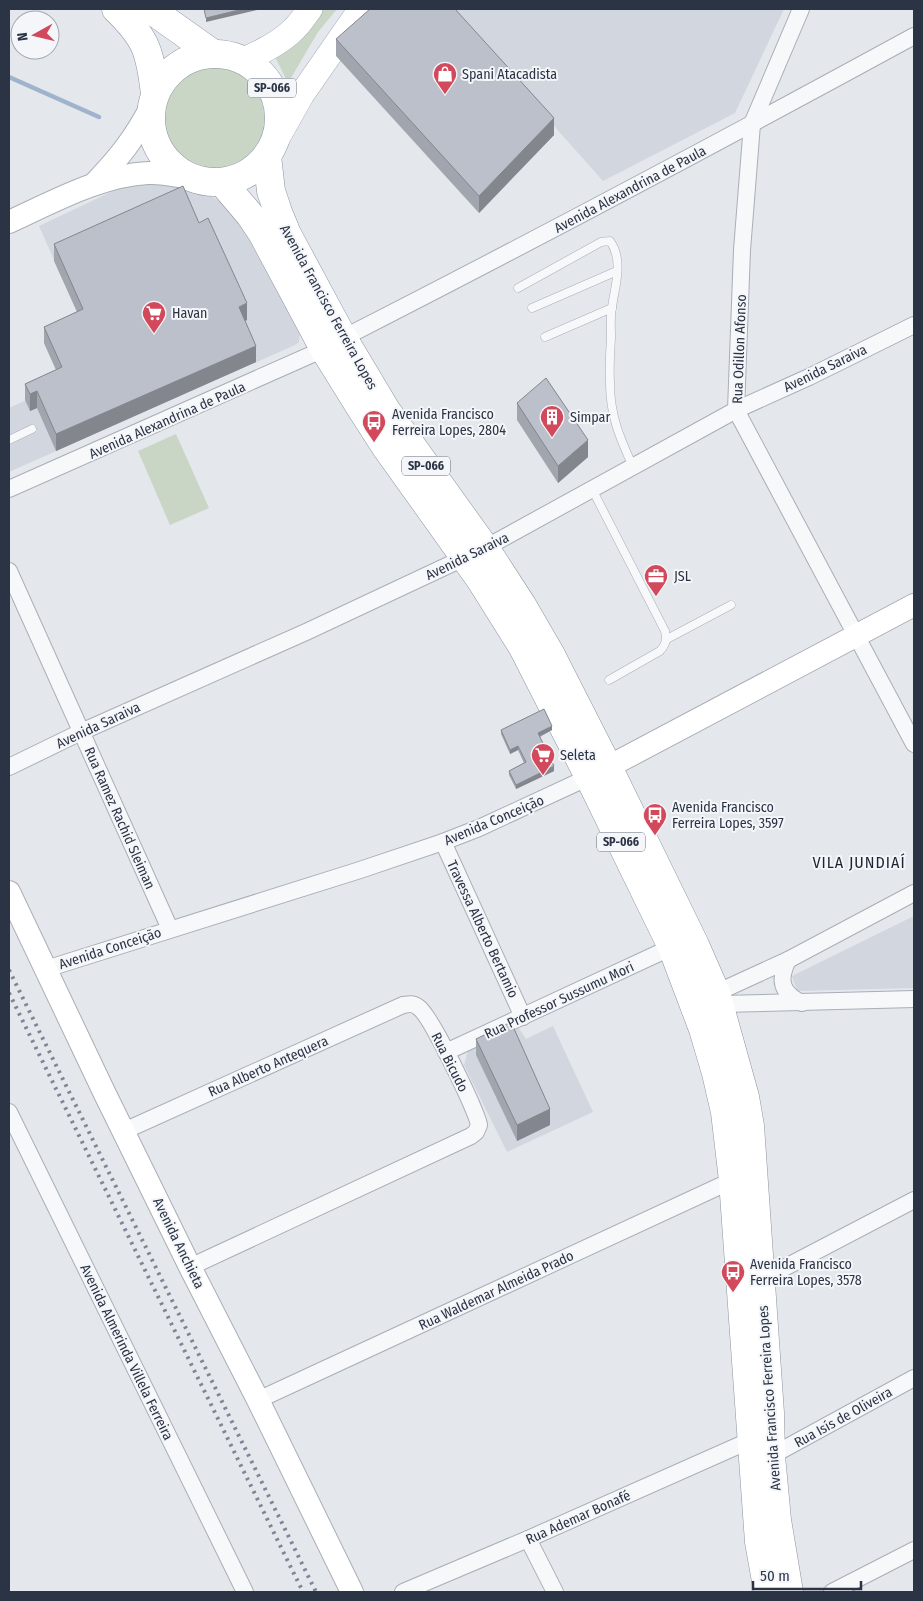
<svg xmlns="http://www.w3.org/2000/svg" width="923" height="1601" viewBox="0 0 923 1601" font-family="'Fira Sans Condensed',sans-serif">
	<rect width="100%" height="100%" fill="#e4e7ec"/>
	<g fill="#d2d6de">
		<polygon points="450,9 784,9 735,113 603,181"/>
		<polygon points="130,183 176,184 209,195 232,208 300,333 299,342 295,345 9,472 9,408 62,384 44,343 83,325 39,226"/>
		<polygon points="914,916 914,988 797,991 792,976"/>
		<polygon points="553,1026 593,1112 507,1152 464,1065 468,1051 518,1027 526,1039"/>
	</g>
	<g fill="#c9d6c5">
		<polygon points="322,9 337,9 318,32 288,83 272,51"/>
		<circle cx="216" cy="118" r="55"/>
		<polygon points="176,434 209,508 170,525 138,451"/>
	</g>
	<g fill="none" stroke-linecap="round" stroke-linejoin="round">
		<polyline stroke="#9fb4cc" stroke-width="4.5" points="9,77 99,117"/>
		<g stroke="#a9aeb7" stroke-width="9">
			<g id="lane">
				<path d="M518,288L601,242L610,241C624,260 615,286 612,307C610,317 611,328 611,338C610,353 609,368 610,383C610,416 620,438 633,467"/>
				<polyline points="532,308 617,271"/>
				<polyline points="545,337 612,308"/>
				<polyline points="9,440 32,429"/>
				<path d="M592,489L665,631C667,640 666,644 660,651L609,680"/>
				<polyline points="667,639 731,605"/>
			</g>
		</g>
		<g stroke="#a9aeb7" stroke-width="18">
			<g id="street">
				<polyline points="801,9 752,124 742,250 736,410 914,744"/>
				<path d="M343,338C535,240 725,139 914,36"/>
				<polyline points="9,489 324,349"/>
				<polyline points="9,571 170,929"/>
				<polyline points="9,767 81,732 306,632 485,548 736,410 809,377 914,325"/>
				<polyline points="443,842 523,1017"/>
				<path d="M788,960C778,980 781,993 802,1003"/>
				<polyline points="46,969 360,870 443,842 479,828 589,777"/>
				<polyline points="716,993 788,960 914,893"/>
				<polyline points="721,1004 914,999"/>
				<polyline points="446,1052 672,947"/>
				<polyline points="9,1112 245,1592"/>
				<path d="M124,1131L403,1005C409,1004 413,1003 418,1007C431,1015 472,1103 478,1121L479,1125L476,1132L471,1136L190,1267"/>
				<polyline points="761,1280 914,1200"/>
				<polyline points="258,1400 733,1180"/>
				<polyline points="771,1456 914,1378"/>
				<polyline points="528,1539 555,1592"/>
				<polyline points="403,1592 528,1539 751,1440"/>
				<polyline points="832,1592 914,1550"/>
			</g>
		</g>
		<g stroke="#a9aeb7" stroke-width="24">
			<g id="secondary">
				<path d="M94,184C119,158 135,138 152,105"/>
				<path d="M9,222C51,203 101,175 148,173C162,172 177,176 190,178"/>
				<polyline points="593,775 914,605"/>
				<polyline points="9,892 104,1092 190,1267 258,1400 352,1592"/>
			</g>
		</g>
		<g stroke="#a3abb8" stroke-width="26">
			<g id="primary">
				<path d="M244,60C262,52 282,42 295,28C301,22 305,15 310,9"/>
				<polyline points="275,142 302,94 361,9"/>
			</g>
		</g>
		<g stroke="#8b94a3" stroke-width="29">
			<g id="highway">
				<path d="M116,9C147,39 150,52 155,94"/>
				<polyline points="150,9 212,53"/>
				<circle cx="215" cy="118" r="64"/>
				<polyline points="267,156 271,191 278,212 287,234 343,338 386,410 485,548 522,605 551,655 608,767 695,945 716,993 745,1097 750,1126 770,1413 771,1456 777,1520 789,1592"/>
				<polyline points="222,182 250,215 262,233 324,349 360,407 385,446 480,579 522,646 589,777 672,947 703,1029 716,1073 725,1112 733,1180 759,1542 768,1592"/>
			</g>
		</g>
		<use href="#lane" stroke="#f7f8fa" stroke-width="8"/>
		<use href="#street" stroke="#f7f8fa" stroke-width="16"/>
		<use href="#secondary" stroke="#fff" stroke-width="22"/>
		<use href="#primary" stroke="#fff" stroke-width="25"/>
		<use href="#highway" stroke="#fff" stroke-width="28"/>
		<g stroke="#7d8696" stroke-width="4" stroke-dasharray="2.5 5" stroke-linecap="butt">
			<polyline points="9,970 316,1592"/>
			<polyline points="9,993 303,1592"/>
		</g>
	</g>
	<g fill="#a1a5ae">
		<polygon points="336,39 554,135 479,213 336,56"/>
		<polygon points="199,223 247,320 245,321 256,362 56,451 37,408 30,411 25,400 25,384 56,370 44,343 44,327 77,312 54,261 54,244"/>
		<polygon points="517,403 588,457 558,483 517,420"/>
		<polygon points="501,730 552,730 540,737 554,771 516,789 509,775 509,771 524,763 518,750 510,754 501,734"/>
		<polygon points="476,1039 550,1125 517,1141 476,1055"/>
	</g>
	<g fill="#83868d">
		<polygon points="243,9 261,9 206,22 206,18"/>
		<polygon points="554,118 554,135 479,213 479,196"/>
		<polygon points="247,303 247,320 239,323 239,307"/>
		<polygon points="256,346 256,362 56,451 56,434"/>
		<polygon points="37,391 37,408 30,411 30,394"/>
		<polygon points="588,440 588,457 558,483 558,466"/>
		<polygon points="552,726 552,730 538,737 538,733"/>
		<polygon points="518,746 518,750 510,754 510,750"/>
		<polygon points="554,766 554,771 516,789 516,785"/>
		<polygon points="550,1109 550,1125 517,1141 517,1125"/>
	</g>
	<g fill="#bbc0ca" stroke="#83868d">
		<polygon points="204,9 243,9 206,18"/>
		<polygon points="370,9 455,9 554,118 479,196 336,39"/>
		<polygon points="183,186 199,223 208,218 247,303 239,307 256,346 56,434 37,391 30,394 25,384 62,367 44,327 83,309 54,244"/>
		<polygon points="546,378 588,440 558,466 517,403"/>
		<polygon points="544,709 552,726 538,733 554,766 516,785 509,771 526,762 518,746 510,750 501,730"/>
		<polygon points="511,1022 550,1109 517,1125 476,1039"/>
	</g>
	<defs>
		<g id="shop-pin" transform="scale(1.25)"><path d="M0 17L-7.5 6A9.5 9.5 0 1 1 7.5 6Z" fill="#d1495b" stroke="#f4f6f9"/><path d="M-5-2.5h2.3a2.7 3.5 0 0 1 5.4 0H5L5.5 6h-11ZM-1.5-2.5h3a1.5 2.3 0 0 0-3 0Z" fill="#fff"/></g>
		<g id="supermarket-pin" transform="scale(1.25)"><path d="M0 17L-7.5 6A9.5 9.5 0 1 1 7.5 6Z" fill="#d1495b" stroke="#f4f6f9"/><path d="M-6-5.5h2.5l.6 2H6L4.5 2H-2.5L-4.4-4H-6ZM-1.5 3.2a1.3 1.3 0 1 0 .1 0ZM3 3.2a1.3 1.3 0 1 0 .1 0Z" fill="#fff"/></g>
		<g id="building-pin" transform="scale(1.25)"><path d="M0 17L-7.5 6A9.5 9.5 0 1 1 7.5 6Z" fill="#d1495b" stroke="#f4f6f9"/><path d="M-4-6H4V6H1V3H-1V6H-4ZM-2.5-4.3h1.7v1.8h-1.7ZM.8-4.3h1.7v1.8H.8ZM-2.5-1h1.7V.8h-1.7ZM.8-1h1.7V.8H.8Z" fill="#fff"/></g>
		<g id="bus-pin" transform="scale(1.25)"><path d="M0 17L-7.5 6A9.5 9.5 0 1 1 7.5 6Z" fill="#d1495b" stroke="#f4f6f9"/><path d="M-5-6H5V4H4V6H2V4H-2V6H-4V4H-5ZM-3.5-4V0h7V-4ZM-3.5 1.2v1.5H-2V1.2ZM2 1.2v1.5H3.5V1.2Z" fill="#fff"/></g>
		<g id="office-pin" transform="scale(1.25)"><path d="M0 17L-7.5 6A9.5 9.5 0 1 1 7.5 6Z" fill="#d1495b" stroke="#f4f6f9"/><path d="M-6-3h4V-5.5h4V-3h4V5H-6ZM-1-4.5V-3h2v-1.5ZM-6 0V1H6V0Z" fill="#fff"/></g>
	</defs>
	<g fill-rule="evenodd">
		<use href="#shop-pin" x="445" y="74"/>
		<use href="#supermarket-pin" x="154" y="313"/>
		<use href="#building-pin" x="552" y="417"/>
		<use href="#bus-pin" x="374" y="422"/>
		<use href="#office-pin" x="656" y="576"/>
		<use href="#supermarket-pin" x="543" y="755"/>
		<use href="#bus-pin" x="655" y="815"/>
		<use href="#bus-pin" x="733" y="1272"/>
	</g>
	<g text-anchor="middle" stroke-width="4" stroke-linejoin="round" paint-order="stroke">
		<g fill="#f4f6f9" stroke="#676e7b" stroke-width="1">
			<rect x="248" y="78.5" width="48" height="19" rx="4"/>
			<rect x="402" y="456.5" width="48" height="19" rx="4"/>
			<rect x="597" y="832.5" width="48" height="19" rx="4"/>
		</g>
		<g font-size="12" font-weight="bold" fill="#2b3445">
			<text x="272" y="92">SP-066</text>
			<text x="426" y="470">SP-066</text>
			<text x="621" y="846">SP-066</text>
		</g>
		<g font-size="14" fill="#2b3445" stroke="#f4f6f9" text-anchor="start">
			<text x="462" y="79">Spani Atacadista</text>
			<text x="172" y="318">Havan</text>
			<text x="392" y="419">Avenida Francisco<tspan x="392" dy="16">Ferreira Lopes, 2804</tspan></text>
			<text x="570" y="422">Simpar</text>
			<text x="674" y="581">JSL</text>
			<text x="560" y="760">Seleta</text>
			<text x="672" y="812">Avenida Francisco<tspan x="672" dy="16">Ferreira Lopes, 3597</tspan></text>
			<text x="750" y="1269">Avenida Francisco<tspan x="750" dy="16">Ferreira Lopes, 3578</tspan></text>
		</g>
		<g font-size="14" fill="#2b3445" stroke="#f4f6f9">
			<text transform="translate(630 189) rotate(-28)" y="5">Avenida Alexandrina de Paula</text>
			<text transform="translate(329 307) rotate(61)" y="5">Avenida Francisco Ferreira Lopes</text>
			<text transform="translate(739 349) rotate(-88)" y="5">Rua Odillon Afonso</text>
			<text transform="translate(825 368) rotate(-26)" y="5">Avenida Saraiva</text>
			<text transform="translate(167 420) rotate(-24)" y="5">Avenida Alexandrina de Paula</text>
			<text transform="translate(467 556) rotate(-26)" y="5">Avenida Saraiva</text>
			<text transform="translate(98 725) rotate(-25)" y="5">Avenida Saraiva</text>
			<text transform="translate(120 818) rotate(66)" y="5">Rua Ramez Rachid Sleiman</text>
			<text transform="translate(494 820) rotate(-23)" y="5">Avenida Conceição</text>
			<text transform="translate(483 929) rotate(65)" y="5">Travessa Alberto Bertamio</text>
			<text transform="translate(110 948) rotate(-18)" y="5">Avenida Conceição</text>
			<text transform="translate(559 1000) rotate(-25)" y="5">Rua Professor Sussumu Mori</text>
			<text transform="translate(450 1062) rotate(63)" y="5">Rua Bicudo</text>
			<text transform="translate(268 1066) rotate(-24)" y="5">Rua Alberto Antequera</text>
			<text transform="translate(179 1243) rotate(64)" y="5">Avenida Anchieta</text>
			<text transform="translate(496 1290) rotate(-25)" y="5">Rua Waldemar Almeida Prado</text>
			<text transform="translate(127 1352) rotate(64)" y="5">Avenida Almerinda Villela Ferreira</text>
			<text transform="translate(769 1398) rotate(-94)" y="5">Avenida Francisco Ferreira Lopes</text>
			<text transform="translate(843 1417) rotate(-29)" y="5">Rua Isís de Oliveira</text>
			<text transform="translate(578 1517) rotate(-24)" y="5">Rua Ademar Bonafé</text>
		</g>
		<g font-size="16" letter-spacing="1" fill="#1d2536" stroke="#f4f6f9">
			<text x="859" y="868">VILA JUNDIAÍ</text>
		</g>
	</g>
	<rect width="923" height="1601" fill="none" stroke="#2b3445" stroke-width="20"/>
	<g transform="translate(35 35) rotate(262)"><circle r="24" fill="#f4f6f9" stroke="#a4a8b1"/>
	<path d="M0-4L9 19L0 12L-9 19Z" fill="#d1495b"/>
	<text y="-8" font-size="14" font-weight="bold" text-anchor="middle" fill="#2b3445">N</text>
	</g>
	<path d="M753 1581v8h108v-8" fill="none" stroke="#2b3445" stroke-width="2.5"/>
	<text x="760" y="1581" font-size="15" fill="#2b3445" stroke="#f4f6f9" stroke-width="4" paint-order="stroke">50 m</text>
</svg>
